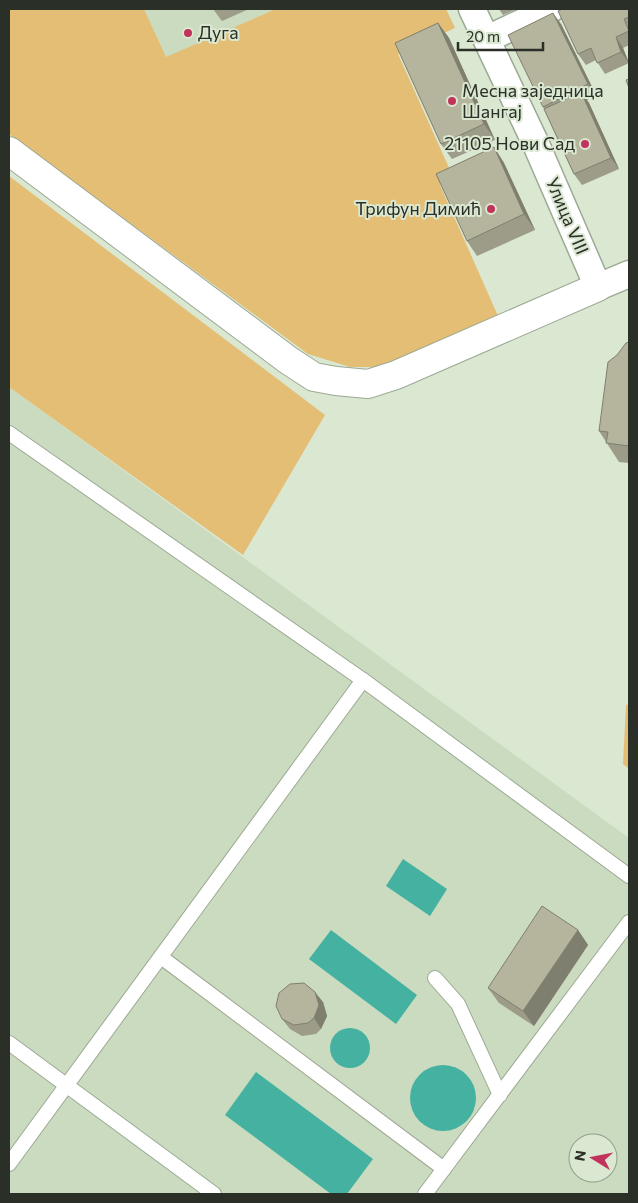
<svg xmlns="http://www.w3.org/2000/svg" width="638" height="1203" viewBox="0 0 638 1203" font-family="Commissioner,sans-serif">
	<rect width="100%" height="100%" fill="#dae7d1"/>
	<g fill="#cadbbf" fill-rule="evenodd">
		<polygon points="144,9 276,9 166,58"/>
		<path d="M9,387L629,838V1194H9ZM578,1143H608V1173H578Z"/>
	</g>
	<g fill="#e4be74">
		<polygon points="9,9 144,9 166,57 276,9 446,9 455,28 398,54 454,179 440,185 498,316 384,367 350,367 308,354 9,134"/>
		<polygon points="9,176 325,415 243,555 9,387"/>
		<polygon points="629,704 629,769 623,764 626,705"/>
	</g>
	<g fill="#44b1a1">
		<polygon points="403,859 447,889 430,916 386,886"/>
		<polygon points="331,930 417,995 396,1024 309,959"/>
		<circle cx="350" cy="1048" r="20"/>
		<circle cx="443" cy="1098" r="33"/>
		<polygon points="256,1072 373,1159 347,1194 331,1194 225,1115"/>
	</g>
	<g fill="none" stroke-linecap="round" stroke-linejoin="round">
		<g stroke="#9ca994" stroke-width="16">
			<g id="service">
				<polyline points="9,433 363,680 629,876"/>
				<polyline points="161,957 444,1169"/>
				<polyline points="435,978 458,1004 500,1095"/>
				<polyline points="9,1043 214,1194"/>
				<polyline points="9,1164 363,680"/>
				<polyline points="425,1194 629,922"/>
			</g>
		</g>
		<g stroke="#9ca994" stroke-width="29">
			<g id="minor">
				<polyline points="472,9 535,142 598,287 629,274"/>
				<polyline points="487,39 551,9"/>
			</g>
		</g>
		<g stroke="#9ca994" stroke-width="30">
			<polyline id="tertiary" points="9,151 288,360 314,377 336,381 368,384 396,375 598,287"/>
		</g>
		<use href="#service" stroke="#fff" stroke-width="14"/>
		<use href="#minor" stroke="#fff" stroke-width="26"/>
		<use href="#tertiary" stroke="#fff" stroke-width="28"/>
	</g>
	<g fill="#9c9c88">
		<polygon points="213,9 249,9 222,21"/>
		<polygon points="499,9 517,9 503,15"/>
		<polygon points="629,9 629,45 623,48 629,63 605,74 596,60 586,65 578,54"/>
		<polygon points="438,23 449,38 495,140 452,159 441,144"/>
		<polygon points="561,24 596,95 587,100 589,103 619,169 582,185 574,174 543,107"/>
		<polygon points="494,147 504,163 535,230 477,256 467,241"/>
		<polygon points="629,342 629,463 619,462 599,431 617,355"/>
		<polygon points="578,930 588,945 534,1026 499,1003 488,988"/>
		<polygon points="323,1002 327,1016 321,1029 316,1034 302,1036 290,1029 282,1019"/>
	</g>
	<g fill="#7f7f6f">
		<polygon points="553,13 561,24 596,95 588,84"/>
		<polygon points="438,23 449,38 495,140 484,124"/>
		<polygon points="616,37 623,48 629,63 621,52"/>
		<polygon points="581,92 589,103 619,169 611,158"/>
		<polygon points="494,147 504,163 535,230 524,214"/>
		<polygon points="578,930 588,945 534,1026 523,1011"/>
		<polygon points="315,992 323,1002 327,1016 321,1029 314,1018"/>
	</g>
	<g fill="#b5b59e" stroke="#7f7f6f">
		<polygon points="563,9 629,9 629,17 624,19 629,31 616,37 621,52 597,63 591,48 578,54 558,11"/>
		<polygon points="553,13 588,84 543,107 508,35"/>
		<polygon points="438,23 484,124 441,144 395,43"/>
		<polygon points="629,79 629,88 626,80"/>
		<polygon points="581,92 611,158 574,174 544,109"/>
		<polygon points="494,147 524,214 467,241 436,174"/>
		<polygon points="629,342 629,446 606,443 608,432 599,431 608,362 617,355 626,343"/>
		<polygon points="542,906 578,930 523,1011 488,988"/>
		<polygon points="304,983 315,992 319,1005 314,1018 308,1023 294,1025 282,1019 276,1006 279,993 290,984"/>
	</g>
	<g fill="#c2335c" stroke="#dae7d1" stroke-width="2">
		<circle cx="188" cy="33" r="5"/>
		<circle cx="452" cy="101" r="5"/>
		<circle cx="585" cy="144" r="5"/>
		<circle cx="491" cy="209" r="5"/>
	</g>
	<g text-anchor="middle" stroke-width="4" stroke-linejoin="round" paint-order="stroke">
		<g font-size="18" fill="#2a2f27" stroke="#dae7d1" text-anchor="start">
			<text x="198" y="39">Дуга</text>
			<text x="462" y="97">Месна заједница<tspan x="462" dy="21">Шангај</tspan></text>
			<text x="575" y="150" text-anchor="end">21105 Нови Сад</text>
			<text x="481" y="215" text-anchor="end">Трифун Димић</text>
		</g>
		<g font-size="18" fill="#2a2f27" stroke="#dae7d1">
			<text transform="translate(567 216) rotate(67)" y="6">Улица VIII</text>
		</g>
	</g>
	<rect width="638" height="1203" fill="none" stroke="#2a2f27" stroke-width="20"/>
	<g transform="translate(593 1158) rotate(280)"><circle r="24" fill="#dae7d1" stroke="#949d8d"/>
	<path d="M0-4L9 19L0 12L-9 19Z" fill="#c2335c"/>
	<text y="-8" font-size="14" font-weight="bold" text-anchor="middle" fill="#2a2f27">N</text>
	</g>
	<path d="M458 42v8h85v-8" fill="none" stroke="#2a2f27" stroke-width="2.5"/>
	<text x="466" y="42" font-size="15" fill="#2a2f27" stroke="#dae7d1" stroke-width="4" paint-order="stroke">20 m</text>
</svg>
